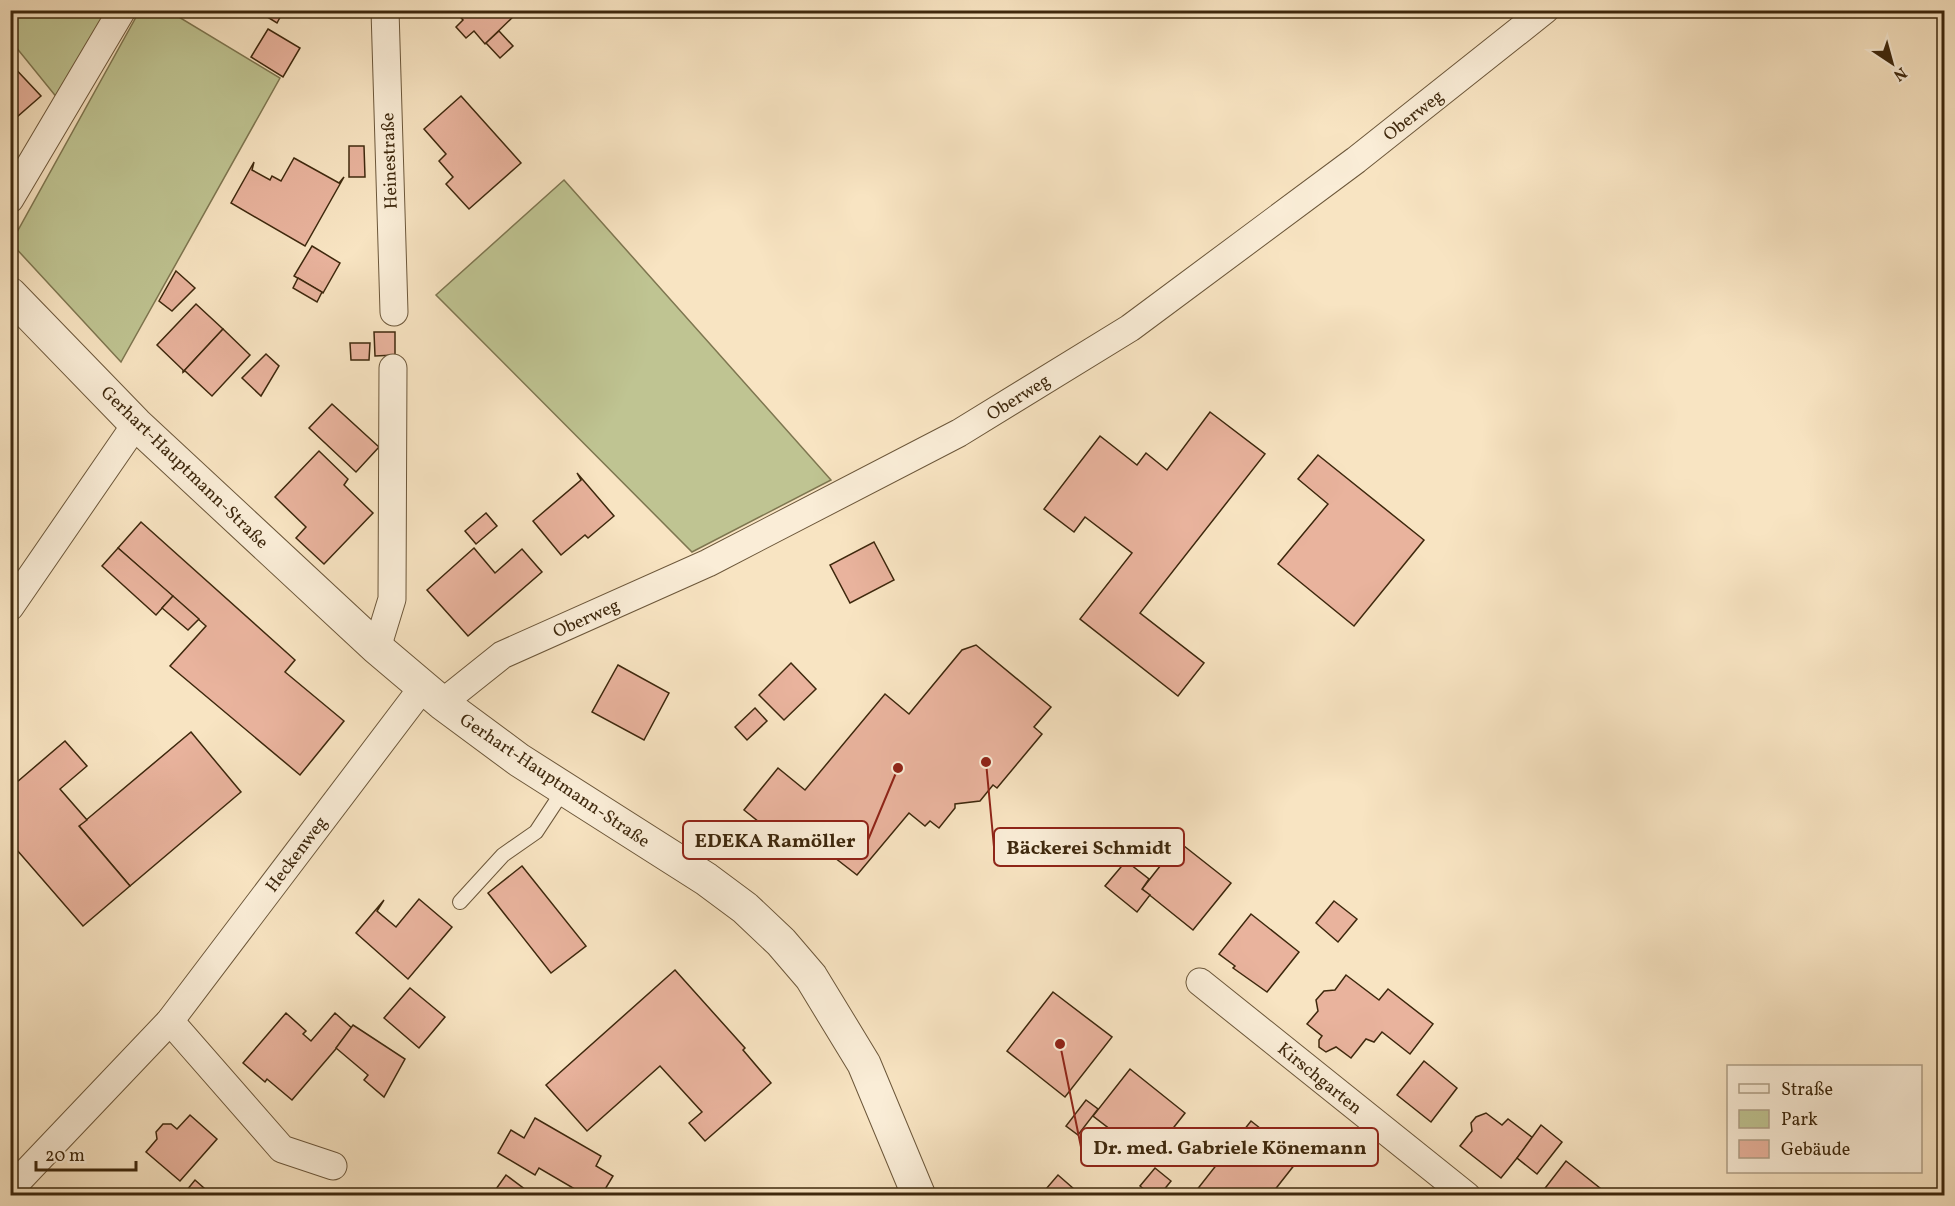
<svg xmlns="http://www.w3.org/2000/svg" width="1955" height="1206" viewBox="0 0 1955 1206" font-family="Vollkorn,serif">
	<rect width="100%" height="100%" fill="#f8e4c2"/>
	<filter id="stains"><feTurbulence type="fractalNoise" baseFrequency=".00333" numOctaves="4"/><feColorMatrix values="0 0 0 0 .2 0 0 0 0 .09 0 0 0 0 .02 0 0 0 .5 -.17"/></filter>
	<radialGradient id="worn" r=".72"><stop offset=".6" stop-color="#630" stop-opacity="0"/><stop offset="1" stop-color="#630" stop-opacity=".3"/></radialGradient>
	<g fill="#bfc492" stroke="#7e7650" stroke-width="1.5">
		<polygon points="140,10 169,11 280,78 121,362 11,243"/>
		<polygon points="10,11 112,11 58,99 11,41"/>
		<polygon points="564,180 831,480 692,552 436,295"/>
	</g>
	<g fill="#e9b39d" stroke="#3e280d" stroke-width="1.5">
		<polygon points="256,10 284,10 277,23"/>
		<polygon points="454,10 517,10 518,12 485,44 474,31 466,38 456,27 463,20"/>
		<polygon points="268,29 300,48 283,77 251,57"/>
		<polygon points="499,31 513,46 500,58 486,43"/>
		<polygon points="10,63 41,96 10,123"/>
		<polygon points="461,96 521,163 469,209 446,184 453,177 439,161 446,154 424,129"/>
		<polygon points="349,146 364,146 365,177 349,177"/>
		<polygon points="294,158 339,183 344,177 305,246 231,203 254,162 252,170 270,180 272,176 281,181"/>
		<polygon points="312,246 340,263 323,293 294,276"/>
		<polygon points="176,271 195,288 172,311 159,301"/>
		<polygon points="298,278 322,292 317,302 293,288"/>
		<polygon points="196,304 223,329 183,372 183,370 157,345"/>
		<polygon points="223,329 250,355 212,396 185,371 183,372"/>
		<polygon points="374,332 395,332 395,355 375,356"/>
		<polygon points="350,343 370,343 369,360 351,360"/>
		<polygon points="266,354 279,366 261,396 242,378"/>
		<polygon points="332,404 379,447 356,472 309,428"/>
		<polygon points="1210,412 1265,454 1140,613 1204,663 1178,696 1080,619 1132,553 1085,517 1074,532 1044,509 1100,436 1137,465 1146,453 1167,470"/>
		<polygon points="319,451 348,479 344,485 373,513 324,564 296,538 306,527 275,497"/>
		<polygon points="1318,455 1424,540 1354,626 1278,564 1328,504 1298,479"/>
		<polygon points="577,473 614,516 588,538 585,535 561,555 533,521 581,480"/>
		<polygon points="486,513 497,526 476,544 465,531"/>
		<polygon points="141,522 295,660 285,672 344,721 300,775 170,666 206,626 118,548"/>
		<polygon points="874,542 894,580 850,603 830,565"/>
		<polygon points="118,548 173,596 156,615 102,566"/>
		<polygon points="474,548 495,573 522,549 542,572 468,636 427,590"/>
		<polygon points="173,596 199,619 188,630 162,608"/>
		<polygon points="976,645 1051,707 1034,727 1042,734 997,788 993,785 980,801 955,804 955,808 939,828 930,821 925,826 909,813 857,875 817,844 805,859 744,810 778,768 805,790 885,694 909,714 962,650"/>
		<polygon points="791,663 816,689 784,720 759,695"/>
		<polygon points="618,665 669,693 644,740 592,712"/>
		<polygon points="755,708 767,721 747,740 735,727"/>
		<polygon points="191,732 241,792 130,886 79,826"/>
		<polygon points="65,741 87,766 60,789 87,820 79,826 130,886 83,926 10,842 10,788"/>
		<polygon points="1179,842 1231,883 1193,930 1142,889"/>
		<polygon points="1126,861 1149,879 1142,889 1150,895 1137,912 1105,886"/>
		<polygon points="522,866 586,946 551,973 488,893"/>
		<polygon points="419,899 452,927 408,979 356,933 384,900 377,911 396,927"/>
		<polygon points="1334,901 1357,919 1338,942 1316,923"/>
		<polygon points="1251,914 1299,952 1267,992 1233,968 1235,966 1219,954"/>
		<polygon points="675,970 745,1048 743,1050 771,1083 705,1141 689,1123 702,1112 660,1066 587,1131 546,1085"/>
		<polygon points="1346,975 1379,1000 1388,989 1433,1024 1410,1054 1382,1032 1374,1042 1366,1039 1351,1058 1336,1047 1326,1052 1319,1047 1319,1040 1322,1036 1307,1024 1318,1011 1316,1000 1324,991 1335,990"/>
		<polygon points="410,988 445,1017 419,1048 384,1018"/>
		<polygon points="1053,992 1112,1037 1065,1097 1007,1051"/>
		<polygon points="286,1013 306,1031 303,1034 311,1041 335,1013 353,1029 292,1100 267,1079 265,1082 243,1063"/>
		<polygon points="353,1025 405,1059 384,1097 364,1080 368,1075 336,1048"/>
		<polygon points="1424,1061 1457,1088 1431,1122 1397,1095"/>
		<polygon points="1130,1069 1185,1113 1149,1159 1093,1116"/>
		<polygon points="1086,1100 1098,1109 1078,1135 1066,1126"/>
		<polygon points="1486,1113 1502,1125 1508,1119 1533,1138 1501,1178 1460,1146 1472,1131 1471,1123 1476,1117"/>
		<polygon points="190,1115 217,1139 180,1181 146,1152 157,1139 156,1132 163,1124 171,1124 177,1129"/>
		<polygon points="535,1118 601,1156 596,1166 613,1176 601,1196 578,1196 580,1192 539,1168 535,1175 498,1153 511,1130 524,1138"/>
		<polygon points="1251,1121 1299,1159 1270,1196 1192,1196"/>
		<polygon points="1541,1125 1562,1142 1537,1174 1517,1158"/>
		<polygon points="1566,1161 1610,1196 1539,1196"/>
		<polygon points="1155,1168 1171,1181 1159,1196 1152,1196 1140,1186"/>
		<polygon points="506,1175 534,1196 491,1196"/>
		<polygon points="1058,1175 1082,1196 1040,1196"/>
		<polygon points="195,1180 213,1196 182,1196"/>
	</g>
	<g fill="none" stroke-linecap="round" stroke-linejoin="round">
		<g stroke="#6c573a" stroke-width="16">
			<polyline id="service" points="460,902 503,855 536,832 565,788"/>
		</g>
		<g stroke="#6c573a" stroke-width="29">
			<g id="minor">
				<polyline points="385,10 394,312"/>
				<polyline points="10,199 122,10"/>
				<polyline points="10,607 136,424"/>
				<polyline points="377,648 392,599 393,368"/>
				<polyline points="442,703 502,655 708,563 959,433 1130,328 1356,160 1545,10"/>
				<polyline points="1200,982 1467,1196"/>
				<polyline points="170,1021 282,1149 333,1166"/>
				<polyline points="16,1183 170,1021 423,687"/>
			</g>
		</g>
		<g stroke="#6c573a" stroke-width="35">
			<polyline id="tertiary" points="10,294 136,424 377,648 442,703 519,760 706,879 745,908 781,942 811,977 864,1064 919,1196"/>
		</g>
		<use href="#service" stroke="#faedd7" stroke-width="14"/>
		<use href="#minor" stroke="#faedd7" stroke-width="27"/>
		<use href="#tertiary" stroke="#faedd7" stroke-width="33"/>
	</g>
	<g text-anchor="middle" stroke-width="4.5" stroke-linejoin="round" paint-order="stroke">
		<g font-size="18" fill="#3e280d" stroke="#faedd7">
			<text transform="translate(1413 115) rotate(-38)" y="6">Oberweg</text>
			<text transform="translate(389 161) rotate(-92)" y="6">Heinestraße</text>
			<text transform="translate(1018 397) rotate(-32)" y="6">Oberweg</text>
			<text transform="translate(185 467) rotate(44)" y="6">Gerhart-Hauptmann-Straße</text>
			<text transform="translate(586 618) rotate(-24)" y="6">Oberweg</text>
			<text transform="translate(555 780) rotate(34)" y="6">Gerhart-Hauptmann-Straße</text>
			<text transform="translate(296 854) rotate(-53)" y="6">Heckenweg</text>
			<text transform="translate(1320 1078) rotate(39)" y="6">Kirschgarten</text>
		</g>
	</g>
	<path fill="none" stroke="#8f2418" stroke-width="2" d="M898 768L868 840M986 762L994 847M1060 1044L1081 1147"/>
	<g fill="#8f2418" stroke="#faedd7" stroke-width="2">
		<circle cx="898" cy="768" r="6"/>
		<circle cx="986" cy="762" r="6"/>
		<circle cx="1060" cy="1044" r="6"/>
	</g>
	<g fill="#faedd7" stroke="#8f2418" stroke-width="2">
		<rect x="683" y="821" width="185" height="38" rx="6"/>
		<rect x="994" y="828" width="190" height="38" rx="6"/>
		<rect x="1081" y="1128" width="297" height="38" rx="6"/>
	</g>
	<g font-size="20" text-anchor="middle" font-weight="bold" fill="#3e280d">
		<text x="775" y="847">EDEKA Ramöller</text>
		<text x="1089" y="854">Bäckerei Schmidt</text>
		<text x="1230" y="1154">Dr. med. Gabriele Könemann</text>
	</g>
	<rect width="1955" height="1206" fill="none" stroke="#f8e4c2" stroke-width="36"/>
	<rect x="12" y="12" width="1931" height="1182" fill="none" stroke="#3e280d" stroke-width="3"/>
	<rect x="18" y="18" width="1919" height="1170" fill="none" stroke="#3e280d" stroke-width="1.5"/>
	<rect x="1727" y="1065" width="195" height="108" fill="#faedd7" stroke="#af9e86" stroke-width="1.5"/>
	<rect x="1739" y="1084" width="30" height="9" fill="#faedd7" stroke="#af9e86" stroke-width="1.5"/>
	<text x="1781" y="1095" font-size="18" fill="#3e280d">Straße</text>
	<rect x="1739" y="1110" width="30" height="18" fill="#bfc492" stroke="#af9e86" stroke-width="1.5"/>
	<text x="1781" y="1125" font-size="18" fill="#3e280d">Park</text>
	<rect x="1739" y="1140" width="30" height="18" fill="#e9b39d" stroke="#af9e86" stroke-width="1.5"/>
	<text x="1781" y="1155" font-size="18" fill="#3e280d">Gebäude</text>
	<g transform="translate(1892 63) rotate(144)" stroke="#faedd7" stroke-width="4.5" paint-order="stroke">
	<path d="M0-4.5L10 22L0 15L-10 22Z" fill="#3e280d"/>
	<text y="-9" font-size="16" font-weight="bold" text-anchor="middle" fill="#3e280d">N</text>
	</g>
	<path d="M36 1161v9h100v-9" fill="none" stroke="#3e280d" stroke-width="3"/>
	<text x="45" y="1161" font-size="18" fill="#3e280d" stroke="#faedd7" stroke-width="4.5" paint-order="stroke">20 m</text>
	<rect width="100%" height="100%" filter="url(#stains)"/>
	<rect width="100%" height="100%" fill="url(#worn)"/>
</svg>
